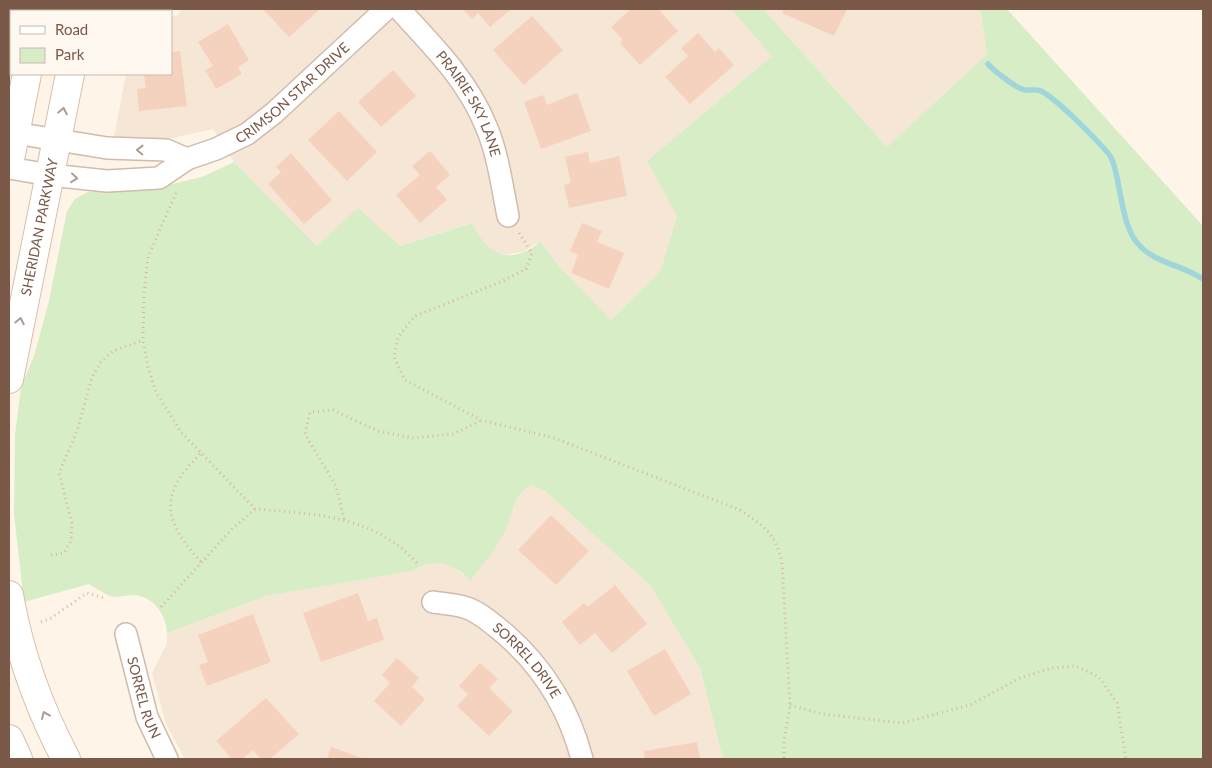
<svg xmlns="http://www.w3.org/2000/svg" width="1212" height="768" viewBox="0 0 1212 768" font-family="Lato,sans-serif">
	<rect width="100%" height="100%" fill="#fef5e8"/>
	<g fill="#f6e6d6">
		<polygon points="182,9 734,9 772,56 647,161 677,216 660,272 611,320 559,266 540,241 523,252 504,255 492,250 482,241 471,223 400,246 317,246 234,162 213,129 173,138 147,140 114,137 126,74 171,74 171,15 177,16"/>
		<polygon points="763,9 977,9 981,13 987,54 887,147"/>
		<polygon points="531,485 545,491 650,585 700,668 723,759 185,759 166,724 152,673 167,643 167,633 266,596 413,571 428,563 439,563 450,565 470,580 502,537 512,509 523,490"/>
	</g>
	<path fill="#d6edc5" d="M763,9L887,147L987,54L981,13L977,9H1007L1203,226V759H723L700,668L650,585L545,491L531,485C511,496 512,521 501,539C492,554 480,567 470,581C456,563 432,557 413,571L266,596L167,633C166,615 154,596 133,595C126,595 120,597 113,597C110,597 94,587 89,584L24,602L14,514L15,436L21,387L34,356L49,301L67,211L75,199L88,192L126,191L164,186L202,177L234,162L317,246L358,208L400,246L472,223C482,244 499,263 524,252C530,249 536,246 540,241L559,266L611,320L660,272L677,216L647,161L772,56L732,10Z"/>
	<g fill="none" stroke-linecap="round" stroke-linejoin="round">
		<path stroke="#a0d5dc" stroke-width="5.5" d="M988,64C993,70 1015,87 1022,89C1027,92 1035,88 1041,91C1057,99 1095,138 1108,153C1120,166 1119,218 1135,240C1151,263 1181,264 1203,279"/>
	</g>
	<g fill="#f5d2be">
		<polygon points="263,9 320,9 289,37"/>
		<polygon points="463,9 511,9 490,27 478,13 472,19"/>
		<polygon points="631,9 662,9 660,11 678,31 640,65 620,43 623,40 611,27"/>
		<polygon points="784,9 847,9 834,36 782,13"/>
		<polygon points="532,16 563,50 524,85 493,50"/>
		<polygon points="228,24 249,60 238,67 242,74 216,89 205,70 213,66 198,42"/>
		<polygon points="698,33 715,52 719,48 734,65 690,104 665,77 688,56 681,48"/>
		<polygon points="180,51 187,106 139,111 137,89 146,88 144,74 171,74 171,52"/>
		<polygon points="393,70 416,96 381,127 358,102"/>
		<polygon points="577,93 591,131 541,149 524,102 543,95 547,105"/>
		<polygon points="339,111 377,152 347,181 308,140"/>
		<polygon points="430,151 450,175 436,187 447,200 420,223 396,195 420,175 412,166"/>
		<polygon points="588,152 590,163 619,156 627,196 569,208 564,185 571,183 565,157"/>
		<polygon points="291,153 332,200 304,224 268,184 281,172 276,167"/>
		<polygon points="582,223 602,231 597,242 624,253 609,289 571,273 578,254 570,251"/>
		<polygon points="551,515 589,551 556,585 518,550"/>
		<polygon points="615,585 647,624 612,653 595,633 580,645 562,622 584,603 588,607"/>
		<polygon points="358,593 368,621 377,618 384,640 321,662 303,613"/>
		<polygon points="253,614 271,662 207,686 199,665 208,662 198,635"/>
		<polygon points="665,649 691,694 654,716 627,671"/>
		<polygon points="397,658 419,678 412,687 425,699 401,726 374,701 390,683 382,675"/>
		<polygon points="480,663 498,679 489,688 513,711 489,736 457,706 468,694 459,686"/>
		<polygon points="266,698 299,734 270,759 261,759 253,750 242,759 232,759 216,741"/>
		<polygon points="697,742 700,759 645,759 644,751"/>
		<polygon points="331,747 365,759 327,759"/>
	</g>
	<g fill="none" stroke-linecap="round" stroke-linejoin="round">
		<g stroke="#d1bbac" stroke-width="24">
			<g id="street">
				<path id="s1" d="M399,9C432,45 467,79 486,126C498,154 502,186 508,216"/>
				<polyline points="15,133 107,148 166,150 187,159"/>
				<path id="s2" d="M9,168L50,175L107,181L159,178L187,159L216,149L247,134L274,113L386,9"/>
				<path id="s3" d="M433,602C444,604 457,604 467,608C481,613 494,625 505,634C544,668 569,709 582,759"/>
				<path id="s4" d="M126,634L147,717L167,759"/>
			</g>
		</g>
		<g stroke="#d7beac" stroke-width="30">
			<g id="secondary">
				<polyline points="40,11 40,9"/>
				<polyline points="83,11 83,9"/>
				<polyline points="9,164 27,74"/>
				<path id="s5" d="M9,379L70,74"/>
				<path d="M9,595C19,652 39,708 66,759"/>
				<polyline points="9,739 18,759"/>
			</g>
		</g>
		<g stroke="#dbb5a0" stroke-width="3" stroke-dasharray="1 4" stroke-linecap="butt">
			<path d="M176,193L148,257L144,293L143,340L148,367L156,392L181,432L255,509C314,514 374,515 417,563"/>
			<path d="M519,233L532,253L526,269L503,281L415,316L398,337L394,357L405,380L481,420L554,438L740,510C764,526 775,533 782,562L790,705L784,742V759"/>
			<path d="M200,454C158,496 163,521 202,563"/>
			<polyline points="344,519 336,486 305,434 310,412 333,410 378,431 412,438 453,434 480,421"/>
			<polyline points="51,555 64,553 71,541 72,524 59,473 77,431 92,377 101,362 113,351 143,340"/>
			<polyline points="161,607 231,530 255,509"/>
			<polyline points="41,622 51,618 87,593 104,598"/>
			<polyline points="790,705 822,714 902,723 970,705 1020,678 1051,668 1076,666 1099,677 1117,703 1126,759"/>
		</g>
		<use href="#street" stroke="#fff" stroke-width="21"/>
		<use href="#secondary" stroke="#fff" stroke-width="28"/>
	</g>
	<defs><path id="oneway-chevron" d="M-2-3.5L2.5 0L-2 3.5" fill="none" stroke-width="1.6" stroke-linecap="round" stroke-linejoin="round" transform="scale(1.25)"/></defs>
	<g stroke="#af9b92">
		<use href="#oneway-chevron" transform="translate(63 111) rotate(-79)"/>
		<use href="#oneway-chevron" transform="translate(140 150) rotate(-179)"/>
		<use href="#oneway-chevron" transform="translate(74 178) rotate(6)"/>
		<use href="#oneway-chevron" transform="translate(20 321) rotate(-78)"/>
		<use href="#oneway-chevron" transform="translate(45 715) rotate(-113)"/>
	</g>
	<g text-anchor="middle" stroke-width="5" stroke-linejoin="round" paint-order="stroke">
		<g font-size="14" fill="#7a5949" stroke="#fff8f0">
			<text dy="5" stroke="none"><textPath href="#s2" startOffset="311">CRIMSON STAR DRIVE</textPath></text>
			<text dy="5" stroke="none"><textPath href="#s1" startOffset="119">PRAIRIE SKY LANE</textPath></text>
			<text dy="5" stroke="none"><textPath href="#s5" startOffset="155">SHERIDAN PARKWAY</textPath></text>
			<text dy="5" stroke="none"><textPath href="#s3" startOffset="115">SORREL DRIVE</textPath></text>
			<text dy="5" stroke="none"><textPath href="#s4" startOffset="66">SORREL RUN</textPath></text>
		</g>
	</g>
	<rect width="1212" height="768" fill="none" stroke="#7a5949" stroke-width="20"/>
	<rect x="10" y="10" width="162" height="65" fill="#fff8f0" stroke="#cab8ad"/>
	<rect x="20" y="26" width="25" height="8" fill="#ffffff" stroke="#cab8ad"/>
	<text x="55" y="35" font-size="15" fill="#7a5949">Road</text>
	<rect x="20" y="48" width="25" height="15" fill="#d6edc5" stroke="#cab8ad"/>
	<text x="55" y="60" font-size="15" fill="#7a5949">Park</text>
</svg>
